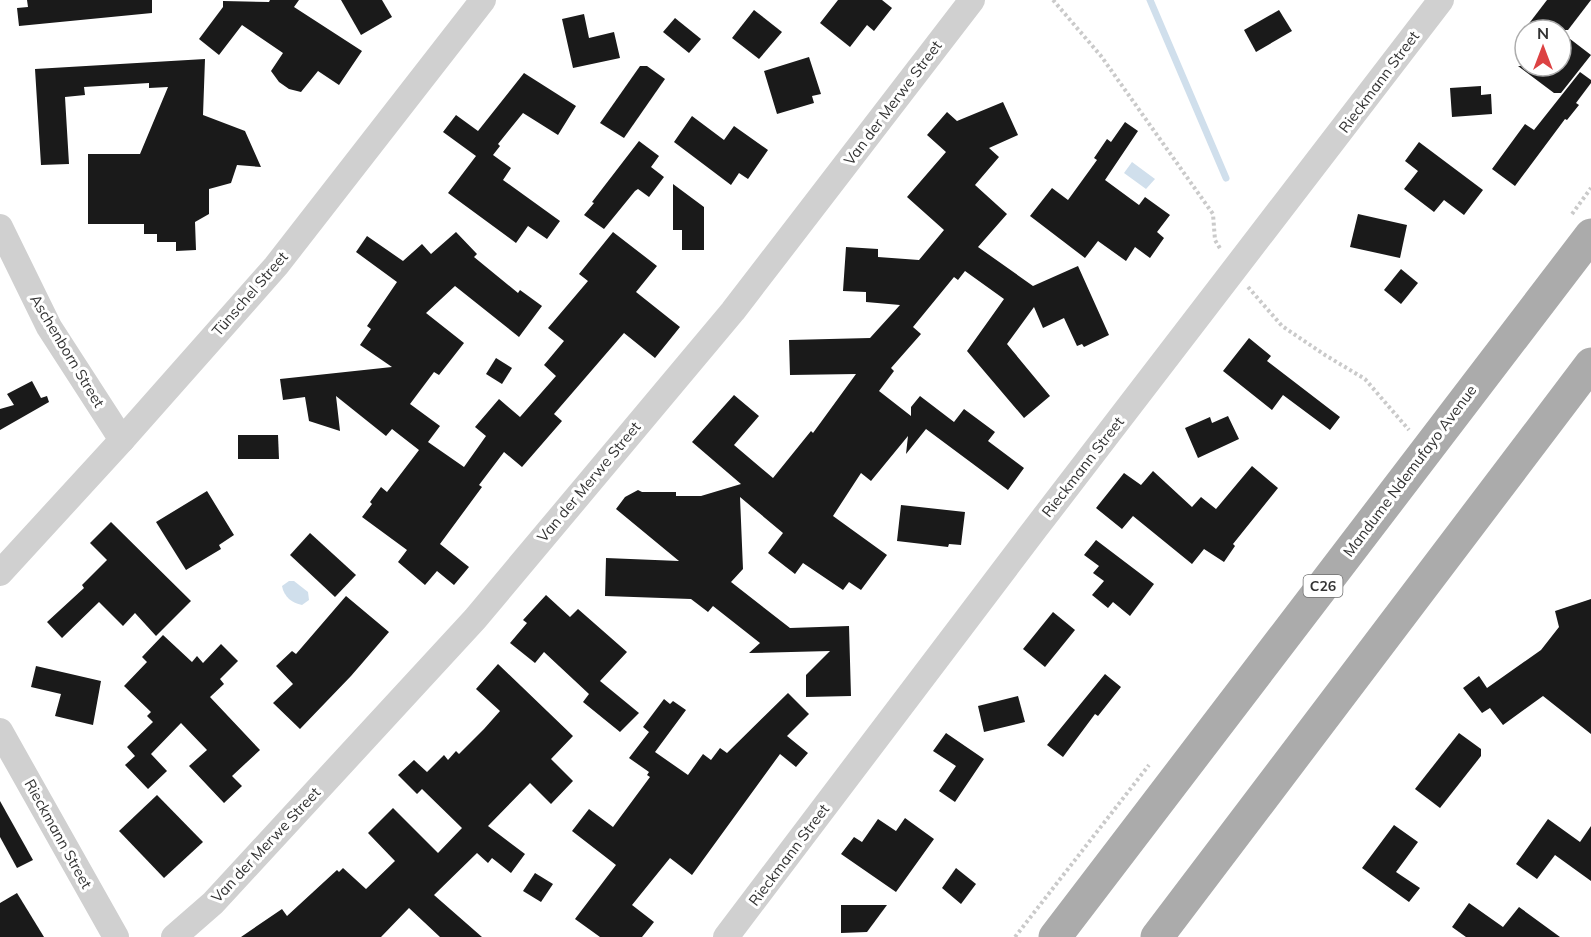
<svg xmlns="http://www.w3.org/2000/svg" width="1591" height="937" viewBox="0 0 1591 937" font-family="Mulish,sans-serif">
	<rect width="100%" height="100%" fill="#fff"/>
	<g fill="#d0dfec">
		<polygon points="1132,162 1155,179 1146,189 1124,173"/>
		<path d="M289,581H294L308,592L309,600L302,605C292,603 284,597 282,586Z"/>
	</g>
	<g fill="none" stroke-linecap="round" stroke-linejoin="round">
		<polyline stroke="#d0dfec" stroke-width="7" points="1150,0 1226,178"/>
	</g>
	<g fill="#1a1a1a">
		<polygon points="27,0 152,0 152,13 19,26 17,8 28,7"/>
		<polygon points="270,0 299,0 294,7 362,51 339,85 318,71 301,92 289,89 279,82 271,71 283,53 242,25 219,55 199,39 223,7 223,1 269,2"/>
		<polygon points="341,0 382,0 392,17 361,35"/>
		<polygon points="838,0 882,0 892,8 874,31 867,25 850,47 820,23"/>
		<polygon points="1547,0 1591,0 1568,30 1524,30"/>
		<polygon points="754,10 782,32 759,59 732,38"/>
		<polygon points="1279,10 1292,31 1256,52 1244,30"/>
		<polygon points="584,14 589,38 614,32 620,58 573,68 562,19"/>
		<polygon points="675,18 701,39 689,53 663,32"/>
		<polygon points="1561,32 1591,55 1561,93 1554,93 1518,66 1561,66"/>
		<polygon points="809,57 821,94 812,96 814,103 777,114 764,71"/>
		<polygon points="205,59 203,115 245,131 261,167 237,165 231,183 209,189 209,214 195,222 196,250 176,251 176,242 157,242 157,234 144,234 144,224 88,224 88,154 140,154 168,87 149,88 149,83 84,87 85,95 65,97 69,164 41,165 35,69"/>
		<polygon points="640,66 647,66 665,79 624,138 600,123"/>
		<polygon points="1580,72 1591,80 1591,83 1576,103 1579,105 1567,120 1565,119 1515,186 1492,169 1525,124 1534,130"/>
		<polygon points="524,73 576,106 558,135 523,113 498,144 500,146 493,155 511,168 503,180 560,221 547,239 528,226 516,243 448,193 476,156 443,132 456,115 478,131"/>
		<polygon points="1481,86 1481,95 1491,94 1492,114 1452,117 1450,88"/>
		<polygon points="1003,102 1018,135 989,148 999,157 975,185 1007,214 978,247 1033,286 1078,266 1109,335 1084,347 1082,344 1077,346 1064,318 1043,328 1034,307 1007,344 1050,396 1024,418 967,351 1004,299 965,271 958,280 954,277 913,327 921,334 891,368 894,371 879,391 911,416 911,407 920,396 954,422 964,409 995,432 988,441 1024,468 1008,490 926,429 906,454 908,436 871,481 861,473 833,516 887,555 861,590 849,582 843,590 803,563 795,574 768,553 783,533 740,497 743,569 731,582 790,628 849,626 851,696 806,697 806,675 830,651 749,653 760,643 713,606 708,612 691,599 605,596 606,558 679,561 616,509 625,497 638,490 642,492 676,492 676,496 701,496 741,484 692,442 734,395 759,416 734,445 773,478 811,431 813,433 856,374 790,375 789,340 870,338 900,305 866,302 866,292 843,291 846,247 878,249 878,257 919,260 944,230 907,197 946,152 927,135 947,112 957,121"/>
		<polygon points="692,116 724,140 734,126 768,150 748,179 739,173 731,185 674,142"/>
		<polygon points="1125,122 1138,131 1105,180 1139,205 1145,197 1170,215 1157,232 1164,238 1150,258 1135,247 1126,261 1098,241 1085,258 1030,216 1052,188 1068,200 1097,160 1094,158 1107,139 1111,142"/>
		<polygon points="639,141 659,156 651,167 664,177 649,197 638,189 635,191 604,229 584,215 594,203 592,202"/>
		<polygon points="1419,142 1483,190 1464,215 1444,200 1434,212 1404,189 1418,171 1405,161"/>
		<polygon points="673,184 704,207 704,250 682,250 682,230 673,230"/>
		<polygon points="1358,214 1407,225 1400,258 1350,247"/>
		<polygon points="456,232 477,254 474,257 518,293 520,290 542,306 519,337 455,286 426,313 464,343 439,375 434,372 410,404 440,426 428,442 464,467 486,436 475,427 499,399 520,417 556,376 544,365 564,341 548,328 588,281 579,274 613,232 657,266 636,292 680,327 655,358 624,333 554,414 562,421 522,467 504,452 479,485 482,487 440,544 469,567 454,585 437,571 425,585 398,562 407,550 362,517 372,504 370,502 381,487 387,492 419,450 392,429 386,436 336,396 340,431 309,421 305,397 283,400 280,379 392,367 360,345 371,329 367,326 397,282 356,252 367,236 403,261 422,244 431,254"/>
		<polygon points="1401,269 1418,283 1401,304 1384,290"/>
		<polygon points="1249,338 1271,356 1267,361 1340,417 1330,430 1283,395 1272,410 1223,371"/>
		<polygon points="496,358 512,368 502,384 486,374"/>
		<polygon points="32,381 41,398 47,396 49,402 0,430 0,409 14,405 7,394"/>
		<polygon points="1228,416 1239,439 1198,458 1185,428 1210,417 1212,423"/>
		<polygon points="238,435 278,435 279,459 238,459"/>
		<polygon points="1252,466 1278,488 1233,544 1235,546 1224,562 1204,549 1192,564 1133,516 1122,529 1096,508 1124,473 1141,485 1153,471 1192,507 1201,497 1216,509"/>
		<polygon points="207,491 234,535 219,545 221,549 186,570 156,522"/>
		<polygon points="901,505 965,512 961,545 949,544 948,547 897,541"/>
		<polygon points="111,522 191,601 156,636 135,613 123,626 99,602 62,638 47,622 84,588 82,585 107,560 90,543"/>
		<polygon points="310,533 356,575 335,597 290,555"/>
		<polygon points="1096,540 1154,584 1130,616 1113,602 1108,608 1092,595 1104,581 1093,573 1099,566 1084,555"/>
		<polygon points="546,595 570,617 578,609 627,652 600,681 639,713 620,732 583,702 589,694 544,652 535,663 510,643 527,623 523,620"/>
		<polygon points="346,596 389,632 351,676 300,729 273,703 293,684 276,666 292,651 296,654"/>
		<polygon points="1591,599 1591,734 1543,696 1503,725 1490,708 1482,713 1463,688 1479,676 1487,688 1541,650 1559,627 1555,611"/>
		<polygon points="1053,612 1075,630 1045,667 1023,649"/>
		<polygon points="163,635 192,662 197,656 203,663 221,644 238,661 220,679 224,684 210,697 260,750 232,776 242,786 224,803 189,766 207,750 181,723 151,754 167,771 148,789 125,765 135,756 127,747 153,722 147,716 151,712 124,686 147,662 142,657"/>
		<polygon points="498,664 573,736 551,759 573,781 551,804 530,783 488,826 525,854 511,873 492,858 488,863 477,853 434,895 482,937 440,937 409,908 381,937 241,937 282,909 287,916 337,870 339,872 343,868 366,889 395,861 368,833 393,808 438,853 462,828 422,789 417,794 398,775 414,760 427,772 444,755 448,760 456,751 459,754 484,729 500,711 476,689"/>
		<polygon points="36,666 101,681 93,725 55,716 61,694 31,687"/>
		<polygon points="1105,674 1121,687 1098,716 1095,714 1063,757 1047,745"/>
		<polygon points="788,693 809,714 787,736 808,753 796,767 780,754 692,875 670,858 632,905 654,922 642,937 600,937 575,919 616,865 572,831 589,809 613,827 650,777 647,775 649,772 629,758 649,732 643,727 664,699 670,704 673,701 686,710 655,752 688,775 703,754 711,760 720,748 727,753"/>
		<polygon points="1018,696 1025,722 984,732 978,706"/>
		<polygon points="946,733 984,759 955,802 939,791 956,766 933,751"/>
		<polygon points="1459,733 1481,749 1481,756 1440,808 1415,789"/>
		<polygon points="157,795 203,842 164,878 119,831"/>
		<polygon points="0,801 33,860 17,868 0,837"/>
		<polygon points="905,818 934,839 896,892 841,854 854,837 862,842 878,819 896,831"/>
		<polygon points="1548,819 1580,842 1591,826 1591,881 1555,855 1537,879 1516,864"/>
		<polygon points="1394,825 1418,842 1396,872 1420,888 1409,902 1362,868"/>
		<polygon points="956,868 976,884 961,904 942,888"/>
		<polygon points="535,873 553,884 541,902 523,891"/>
		<polygon points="17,893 44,937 0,937 0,903"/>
		<polygon points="1469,903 1503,927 1519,907 1560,937 1466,937 1452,927"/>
		<polygon points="841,905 887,905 867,932 841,933"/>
	</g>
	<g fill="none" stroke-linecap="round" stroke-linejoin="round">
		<g stroke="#cacaca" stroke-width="4" stroke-dasharray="3 3" stroke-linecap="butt">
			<polyline points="1053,0 1101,56 1213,214 1215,240 1221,250"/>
			<polyline points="1572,214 1591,188"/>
			<polyline points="1248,287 1282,326 1325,355 1365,379 1409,430"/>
			<polyline points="1015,937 1149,765"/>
		</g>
		<g stroke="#d0d0d0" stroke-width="26">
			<polyline points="0,227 49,327 122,440"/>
			<polyline points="0,573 122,440 276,266 483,0"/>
			<polyline points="0,731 116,937"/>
			<polyline points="174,937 213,903 475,619 733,311 972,0"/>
			<polyline points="726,937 1035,529 1441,0"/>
		</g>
		<g stroke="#ababab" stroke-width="33">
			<polyline points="1055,937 1591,235"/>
			<polyline points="1157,937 1591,364"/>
		</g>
	</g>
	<g text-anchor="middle" stroke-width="6" stroke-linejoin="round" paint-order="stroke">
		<rect fill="#fff" stroke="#707070" stroke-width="1.5" x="1303.5" y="575" width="39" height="22" rx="4.5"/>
		<g font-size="14" font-weight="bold" fill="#333">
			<text x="1323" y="591">C26</text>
		</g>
		<g font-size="15" fill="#333" stroke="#fff">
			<text transform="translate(1379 82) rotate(-53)" y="5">Rieckmann Street</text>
			<text transform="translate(893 103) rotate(-53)" y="5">Van der Merwe Street</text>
			<text transform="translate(250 294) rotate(-49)" y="5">Tünschel Street</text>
			<text transform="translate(67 351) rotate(59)" y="5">Aschenborn Street</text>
			<text transform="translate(1083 467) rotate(-52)" y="5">Rieckmann Street</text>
			<text transform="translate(1410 471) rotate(-53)" y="5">Mandume Ndemufayo Avenue</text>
			<text transform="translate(589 482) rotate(-50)" y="5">Van der Merwe Street</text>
			<text transform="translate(58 834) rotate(61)" y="5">Rieckmann Street</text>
			<text transform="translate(266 845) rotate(-47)" y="5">Van der Merwe Street</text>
			<text transform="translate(789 855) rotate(-53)" y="5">Rieckmann Street</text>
		</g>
	</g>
	<g transform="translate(1543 48)"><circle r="28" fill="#ffffff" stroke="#adadad" stroke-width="1.5"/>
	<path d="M0-4.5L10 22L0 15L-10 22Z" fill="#dc4243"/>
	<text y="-9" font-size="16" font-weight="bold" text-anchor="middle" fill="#333333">N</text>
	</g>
</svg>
